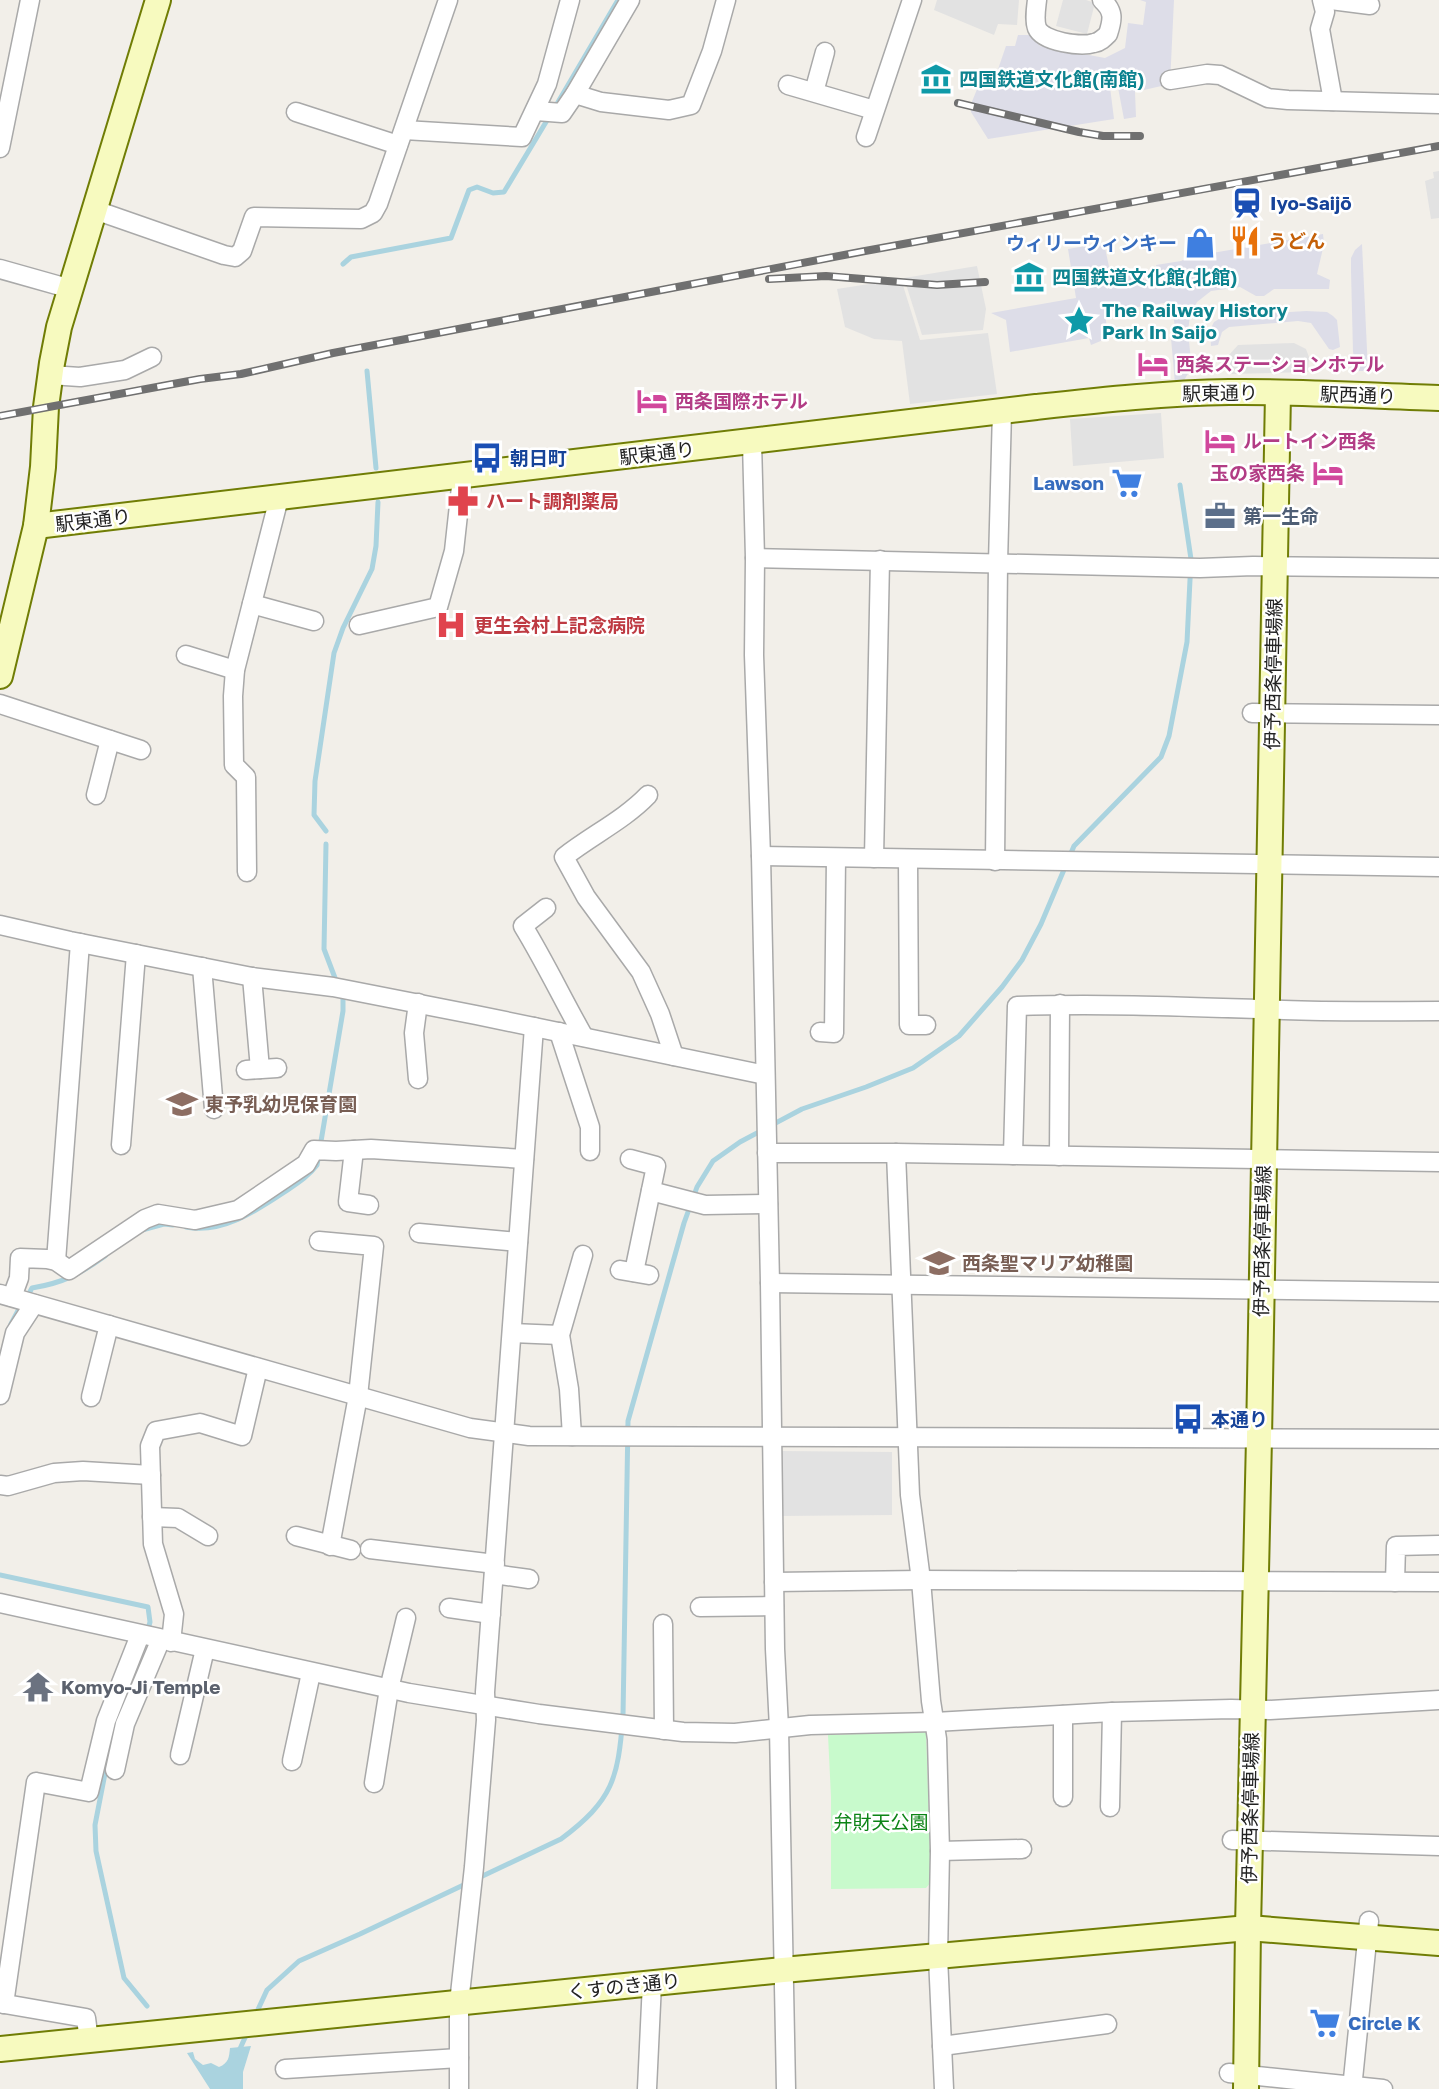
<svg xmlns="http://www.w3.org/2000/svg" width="1439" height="2089" viewBox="0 0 1439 2089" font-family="'Golos Text','Noto Sans JP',sans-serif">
	<rect width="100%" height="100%" fill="#f2efe9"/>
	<polygon fill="#c8facc" points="926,1732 931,1882 926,1888 831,1889 831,1797 828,1735"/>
	<g fill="#e2e2e2">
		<polygon points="937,0 1019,0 1017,25 998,24 994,35 934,10"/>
		<polygon points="1063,0 1086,0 1095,3 1087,34 1056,26"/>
		<polygon points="1439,171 1439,218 1431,219 1425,181 1434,178 1433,172"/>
		<polygon points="977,266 986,309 983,330 922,335 904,278"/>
		<polygon points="901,279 920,340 988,333 997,394 910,404 902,341 874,339 845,327 837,289"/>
		<polygon points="1294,343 1306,349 1309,357 1308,372 1232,374 1224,369 1229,355 1238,345"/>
		<polygon points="1161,413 1164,458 1073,466 1070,419"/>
		<polygon points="781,1451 892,1452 892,1515 780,1516"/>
	</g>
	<g fill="#dddde8">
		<polygon points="1140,0 1174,0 1170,84 1135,92 1136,117 1124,119 1116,77 1109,79 1114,119 988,139 971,112 971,104 982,77 994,81 1006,46 1015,46 1018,35 1030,35 1040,46 1105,58 1125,48 1128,23 1143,25 1146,2"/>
		<polygon points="1323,234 1324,244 1317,274 1330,280 1329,289 1274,289 1264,296 1256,296 1240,287 1211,291 1197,302 1190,316 1188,331 1191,361 1189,372 1183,382 1175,384 1171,338 1175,327 1171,302 1105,312 1108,338 1091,345 1089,338 1010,352 1006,320 991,313 1076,298 1068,249 1104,243 1111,276 1142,271 1144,280 1158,277 1156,265 1181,261 1189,257"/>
		<polygon points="1362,244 1368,371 1358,371 1353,352 1351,271 1351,258 1355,250"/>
		<polygon points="1306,311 1327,312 1333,316 1337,320 1340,347 1333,350 1329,349 1311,323 1298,321 1229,327 1222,332 1218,345 1211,346 1210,330 1214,322 1221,318 1230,316"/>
	</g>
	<path fill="#aad3df" d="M251,2046L243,2072V2089H210L187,2053L193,2052L195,2059L203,2065L211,2063L219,2067C229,2063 229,2057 230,2048Z"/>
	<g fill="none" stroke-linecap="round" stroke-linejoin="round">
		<g stroke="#aad3df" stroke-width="5">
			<polyline points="554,109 618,0"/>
			<polyline points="343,264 351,257 451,238 469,190 477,187 493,193 504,192 549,117"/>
			<polyline points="367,371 376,468"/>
			<polyline points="326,831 314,815 315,781 334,653 343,628 372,569 376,546 378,502"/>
			<path d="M186,1227C221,1234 256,1211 283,1193C296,1184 308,1177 317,1165L343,1011V999L324,949L326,844"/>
			<polyline points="142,1230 164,1224 173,1225"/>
			<path d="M27,1297L32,1288C63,1283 80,1274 105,1256"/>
			<polyline points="11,1324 21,1305"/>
			<polyline points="0,1575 148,1607 150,1622 147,1633"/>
			<polyline points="120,1709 115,1722 95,1825 96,1851 124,1978 147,2006"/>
			<path d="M255,2016L267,1990L299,1961L360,1934L561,1839C613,1800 618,1779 623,1716L628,1421L684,1223L697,1187L713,1161L740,1142L802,1109L866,1087L913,1068L959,1036L1002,987L1022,960L1041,924L1074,846L1161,757L1169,736L1187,642L1191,559L1180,485"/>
			<polyline points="239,2051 248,2031"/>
		</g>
		<g stroke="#a9a9a9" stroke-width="21">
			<g id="street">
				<path d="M1037,0C1036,9 1034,20 1037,28C1043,42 1081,47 1094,43C1100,42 1104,38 1108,34C1113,19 1114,11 1102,0"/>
				<polyline points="1322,0 1325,12 1320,29 1333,101"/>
				<polyline points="1331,0 1370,5"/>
				<polyline points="1170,80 1207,74 1220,75 1268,98 1288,100 1439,104"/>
				<polyline points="788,85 874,110"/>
				<polyline points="814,92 825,52"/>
				<polyline points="575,94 601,102 669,110 691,105 712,51 726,0"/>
				<polyline points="536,111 562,113 575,94 630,0"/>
				<polyline points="296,112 398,145"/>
				<polyline points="404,130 522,137 547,84 570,0"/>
				<polyline points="866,137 912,0"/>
				<polyline points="0,148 30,0"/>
				<polyline points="95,210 224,255 235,257 242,251 254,217 361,219 373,213 378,204 448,0"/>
				<polyline points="0,269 71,289"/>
				<polyline points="50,375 80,377 125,370 152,357"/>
				<polyline points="752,442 755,558 754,655 761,856 770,1283 775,1649 779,1728 786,2089"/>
				<polyline points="755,558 1200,568 1253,566 1439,568"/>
				<polyline points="252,604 314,621"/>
				<polyline points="359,625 438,607 454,551 461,487 459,476"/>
				<polyline points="186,655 235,670"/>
				<polyline points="0,704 141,750"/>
				<polyline points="1252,713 1439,715"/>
				<polyline points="96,795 110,740"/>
				<path d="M648,795C624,820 592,835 564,857L586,897L641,972L660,1014L674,1056"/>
				<polyline points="761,856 1439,867"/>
				<polyline points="874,858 880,560"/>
				<polyline points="908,859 909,1025 926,1025"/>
				<polyline points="995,861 998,563 1002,411"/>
				<polyline points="247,872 246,777 234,765 233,696 235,670 279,498"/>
				<path d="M546,908L523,926C545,962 563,1000 584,1037"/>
				<polyline points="0,925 70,941 252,977 333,987 476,1015 765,1075"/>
				<polyline points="202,967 214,1109"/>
				<polyline points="252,977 260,1069"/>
				<polyline points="418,1003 414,1033 418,1079"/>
				<polyline points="559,1032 590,1127 590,1151"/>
				<polyline points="820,1032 834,1033 836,858"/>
				<polyline points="246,1070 277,1068"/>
				<polyline points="121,1145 136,954"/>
				<polyline points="354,1150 348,1202 369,1205"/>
				<polyline points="767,1153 896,1153 1439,1162"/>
				<polyline points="896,1153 910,1495 921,1580 931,1701 937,1739 940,1851 938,1957 944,2089"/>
				<path d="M1013,1155L1017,1006C1106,1003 1195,1007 1284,1010C1336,1012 1387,1011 1439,1011"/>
				<polyline points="1059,1156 1060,1004"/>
				<polyline points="630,1159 656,1166 634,1272"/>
				<polyline points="651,1191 705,1205 768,1204"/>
				<polyline points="419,1233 518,1242"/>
				<polyline points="319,1241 374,1246 358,1396 330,1546"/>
				<polyline points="56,1261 80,943"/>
				<polyline points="620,1270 649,1275"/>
				<polyline points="770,1283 1439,1292"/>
				<polyline points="0,1294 470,1428 529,1436 1439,1439"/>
				<polyline points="12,1297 19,1278 20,1258 47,1259 56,1261 69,1270 145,1219 158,1214 195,1220 238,1210 306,1164 314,1150 336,1151 371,1149 524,1159"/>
				<polyline points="512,1333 560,1335"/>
				<polyline points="0,1395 15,1333 34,1304"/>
				<polyline points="91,1397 109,1325"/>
				<polyline points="572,1436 569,1389 560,1335 583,1255"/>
				<polyline points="0,1485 8,1486 54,1473 83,1471 151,1475"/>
				<polyline points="152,1517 178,1518 208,1536"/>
				<polyline points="296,1536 351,1550"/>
				<polyline points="370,1549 495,1564"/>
				<polyline points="494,1574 529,1579"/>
				<polyline points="774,1582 921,1580 1439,1582"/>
				<polyline points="1395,1582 1396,1546 1439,1545"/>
				<polyline points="0,1603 409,1693 539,1714 683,1732 735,1733 810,1725 935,1722 1112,1712 1231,1709 1270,1710 1439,1700"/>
				<polyline points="700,1607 774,1606"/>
				<polyline points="449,1608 491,1614"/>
				<polyline points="663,1624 664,1730"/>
				<polyline points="171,1642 174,1614 153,1544 150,1446 156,1431 200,1423 242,1436 258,1368"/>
				<polyline points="1063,1715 1063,1797"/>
				<polyline points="180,1755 205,1649"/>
				<polyline points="292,1761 311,1673"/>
				<polyline points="115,1770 125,1724 161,1639"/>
				<polyline points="374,1783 389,1689 406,1618"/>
				<polyline points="1110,1807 1112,1712"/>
				<polyline points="1232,1840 1439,1846"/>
				<polyline points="940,1851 1022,1849"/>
				<polyline points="0,2003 86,2018 89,2041"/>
				<polyline points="4,2004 36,1782 89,1792 106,1721 140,1635"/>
				<polyline points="942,2046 1107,2024"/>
				<polyline points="285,2069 459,2058"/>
				<polyline points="1229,2073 1383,2089"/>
				<polyline points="459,2089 459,2003 474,1867 486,1720 485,1692 534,1027"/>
				<polyline points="647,2089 652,1983"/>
				<polyline points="1352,2089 1369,1921"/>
			</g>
		</g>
		<g stroke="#707d05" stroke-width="28">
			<g id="secondary">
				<path d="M36,526L1036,407C1101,400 1165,393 1229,392C1299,391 1369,396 1439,398"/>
				<polyline points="0,676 36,526 43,467 46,407 52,363 59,327 158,0"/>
				<polyline points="0,2049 783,1970 1248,1928 1439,1943"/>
				<polyline points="1246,2089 1248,1928 1259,1438 1278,393"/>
			</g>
		</g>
		<use href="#street" stroke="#fff" stroke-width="18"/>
		<use href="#secondary" stroke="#f7fabf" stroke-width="24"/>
		<g stroke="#707070" stroke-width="8">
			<g id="rail">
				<polyline points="958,103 1079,132 1103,136 1140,136"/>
				<polyline points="769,279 826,276 937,285 985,282"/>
				<polyline points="0,416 200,379 241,374 333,353 865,251 1439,146"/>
			</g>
		</g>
		<use href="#rail" stroke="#fff" stroke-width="5" stroke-dasharray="16" stroke-linecap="butt"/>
	</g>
	<defs>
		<g id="museum-bare" transform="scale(2.415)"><path d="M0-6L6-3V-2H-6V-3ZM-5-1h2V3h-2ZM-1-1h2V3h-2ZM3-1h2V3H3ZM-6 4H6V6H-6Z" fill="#0f9aa8" stroke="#fff" stroke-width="2.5" paint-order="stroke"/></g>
		<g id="station-bare" transform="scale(2.415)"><path d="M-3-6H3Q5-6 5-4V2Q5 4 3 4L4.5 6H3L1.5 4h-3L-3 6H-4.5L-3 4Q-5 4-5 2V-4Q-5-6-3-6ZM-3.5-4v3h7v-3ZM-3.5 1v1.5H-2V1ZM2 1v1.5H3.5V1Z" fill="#1a4fb4" stroke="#fff" stroke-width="2.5" paint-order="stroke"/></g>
		<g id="restaurant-bare" transform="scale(2.415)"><path d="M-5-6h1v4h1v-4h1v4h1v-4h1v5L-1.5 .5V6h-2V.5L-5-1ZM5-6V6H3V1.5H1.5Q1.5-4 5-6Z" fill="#e8710a" stroke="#fff" stroke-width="2.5" paint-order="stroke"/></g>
		<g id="shop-bare" transform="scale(2.415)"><path d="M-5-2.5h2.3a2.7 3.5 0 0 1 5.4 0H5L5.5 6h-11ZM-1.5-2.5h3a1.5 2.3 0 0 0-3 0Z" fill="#3f7fe0" stroke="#fff" stroke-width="2.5" paint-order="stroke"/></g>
		<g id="sight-bare" transform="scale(2.415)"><path d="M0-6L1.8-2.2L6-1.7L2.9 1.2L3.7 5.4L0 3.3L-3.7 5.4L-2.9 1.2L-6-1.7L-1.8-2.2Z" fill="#0f9aa8" stroke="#fff" stroke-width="2.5" paint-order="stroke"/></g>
		<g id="hotel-bare" transform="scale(2.415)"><path d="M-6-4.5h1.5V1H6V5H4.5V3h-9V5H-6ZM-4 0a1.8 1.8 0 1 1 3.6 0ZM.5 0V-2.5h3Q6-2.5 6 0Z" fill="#d1479c" stroke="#fff" stroke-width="2.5" paint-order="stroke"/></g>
		<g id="bus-bare" transform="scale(2.415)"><path d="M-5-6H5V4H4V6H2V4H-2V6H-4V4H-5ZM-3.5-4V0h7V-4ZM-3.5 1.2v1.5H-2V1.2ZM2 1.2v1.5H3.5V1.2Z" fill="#1a4fb4" stroke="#fff" stroke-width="2.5" paint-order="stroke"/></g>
		<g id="supermarket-bare" transform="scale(2.415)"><path d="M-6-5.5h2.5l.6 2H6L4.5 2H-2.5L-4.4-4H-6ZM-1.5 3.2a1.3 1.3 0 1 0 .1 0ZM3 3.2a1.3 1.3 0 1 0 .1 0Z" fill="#3f7fe0" stroke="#fff" stroke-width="2.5" paint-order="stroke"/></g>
		<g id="pharmacy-bare" transform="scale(2.415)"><path d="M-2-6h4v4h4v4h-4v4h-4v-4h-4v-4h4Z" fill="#e0444e" stroke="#fff" stroke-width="2.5" paint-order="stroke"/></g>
		<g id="office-bare" transform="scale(2.415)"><path d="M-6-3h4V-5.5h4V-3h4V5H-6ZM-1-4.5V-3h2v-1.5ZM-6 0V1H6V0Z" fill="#5c6f8a" stroke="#fff" stroke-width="2.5" paint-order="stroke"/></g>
		<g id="hospital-bare" transform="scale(2.415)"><path d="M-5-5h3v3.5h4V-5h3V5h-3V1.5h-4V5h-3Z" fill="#e0444e" stroke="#fff" stroke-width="2.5" paint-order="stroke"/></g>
		<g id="school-bare" transform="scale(2.415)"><path d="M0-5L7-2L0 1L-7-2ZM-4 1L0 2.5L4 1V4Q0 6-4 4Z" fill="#8d6e63" stroke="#fff" stroke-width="2.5" paint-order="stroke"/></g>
		<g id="temple-bare" transform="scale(2.415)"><path d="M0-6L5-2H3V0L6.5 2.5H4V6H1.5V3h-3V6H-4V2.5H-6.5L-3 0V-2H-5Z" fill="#6b7280" stroke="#fff" stroke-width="2.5" paint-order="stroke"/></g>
	</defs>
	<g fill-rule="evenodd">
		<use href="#museum-bare" x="936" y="79"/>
		<use href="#station-bare" x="1247" y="203"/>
		<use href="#restaurant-bare" x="1245" y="241"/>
		<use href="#shop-bare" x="1200" y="243"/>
		<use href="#museum-bare" x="1029" y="277"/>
		<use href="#sight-bare" x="1079" y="321"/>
		<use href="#hotel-bare" x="1153" y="364"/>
		<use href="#hotel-bare" x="652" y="401"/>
		<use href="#hotel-bare" x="1220" y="441"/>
		<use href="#bus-bare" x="487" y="458"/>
		<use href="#hotel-bare" x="1328" y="473"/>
		<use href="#supermarket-bare" x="1127" y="483"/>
		<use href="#pharmacy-bare" x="463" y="501"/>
		<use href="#office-bare" x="1220" y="516"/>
		<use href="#hospital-bare" x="451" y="625"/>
		<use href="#school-bare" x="182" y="1104"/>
		<use href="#school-bare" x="939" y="1263"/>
		<use href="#bus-bare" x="1188" y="1419"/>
		<use href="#temple-bare" x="38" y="1687"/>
		<use href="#supermarket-bare" x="1325" y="2023"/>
	</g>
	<g text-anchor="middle" stroke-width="5" stroke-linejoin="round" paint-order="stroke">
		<g font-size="19" font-weight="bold" fill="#0d838f" stroke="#fff" text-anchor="start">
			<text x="959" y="86">四国鉄道文化館(南館)</text>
			<text x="1052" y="284">四国鉄道文化館(北館)</text>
			<text x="1102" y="317">The Railway History<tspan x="1102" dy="22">Park In Saijo</tspan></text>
		</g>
		<g font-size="19" font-weight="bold" fill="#164399" stroke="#fff" text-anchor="start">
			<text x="1270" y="210">Iyo-Saijō</text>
			<text x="510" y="465">朝日町</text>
			<text x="1211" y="1426">本通り</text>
		</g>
		<g font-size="19" font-weight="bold" fill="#c56008" stroke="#fff" text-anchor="start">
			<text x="1268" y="248">うどん</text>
		</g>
		<g font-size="19" font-weight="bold" fill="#366cbe" stroke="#fff" text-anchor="end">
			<text x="1177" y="250">ウィリーウィンキー</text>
			<text x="1104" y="490">Lawson</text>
			<text x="1348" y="2030" text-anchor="start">Circle K</text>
		</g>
		<g font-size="19" font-weight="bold" fill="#b23c85" stroke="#fff" text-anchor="start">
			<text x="1176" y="371">西条ステーションホテル</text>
			<text x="675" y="408">西条国際ホテル</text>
			<text x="1243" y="448">ルートイン西条</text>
			<text x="1305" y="480" text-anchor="end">玉の家西条</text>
		</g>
		<g font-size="19" fill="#222" stroke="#fff">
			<text transform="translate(1220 393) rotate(-1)" y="7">駅東通り</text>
			<text transform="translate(1358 395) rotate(2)" y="7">駅西通り</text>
			<text transform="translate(657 453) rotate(-7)" y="7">駅東通り</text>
			<text transform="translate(93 520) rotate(-7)" y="7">駅東通り</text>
			<text transform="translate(1273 674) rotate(-89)" y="7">伊予西条停車場線</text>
			<text transform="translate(1262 1241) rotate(-89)" y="7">伊予西条停車場線</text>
			<text transform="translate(1250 1808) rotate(-89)" y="7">伊予西条停車場線</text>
			<text transform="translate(624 1986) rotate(-6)" y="7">くすのき通り</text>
		</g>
		<g font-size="19" font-weight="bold" fill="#be3a42" stroke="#fff" text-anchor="start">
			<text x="486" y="508">ハート調剤薬局</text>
			<text x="474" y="632">更生会村上記念病院</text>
		</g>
		<g font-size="19" font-weight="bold" fill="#4e5e75" stroke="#fff" text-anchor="start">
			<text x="1243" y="523">第一生命</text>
		</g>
		<g font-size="19" font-weight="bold" fill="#785e54" stroke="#fff" text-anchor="start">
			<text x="205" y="1111">東予乳幼児保育園</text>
			<text x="962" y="1270">西条聖マリア幼稚園</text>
		</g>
		<g font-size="19" font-weight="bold" fill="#5b616d" stroke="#fff" text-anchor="start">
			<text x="61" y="1694">Komyo-Ji Temple</text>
		</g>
		<g font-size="19" fill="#0c8416" stroke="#fff">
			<text x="881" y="1829">弁財天公園</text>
		</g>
	</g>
</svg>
